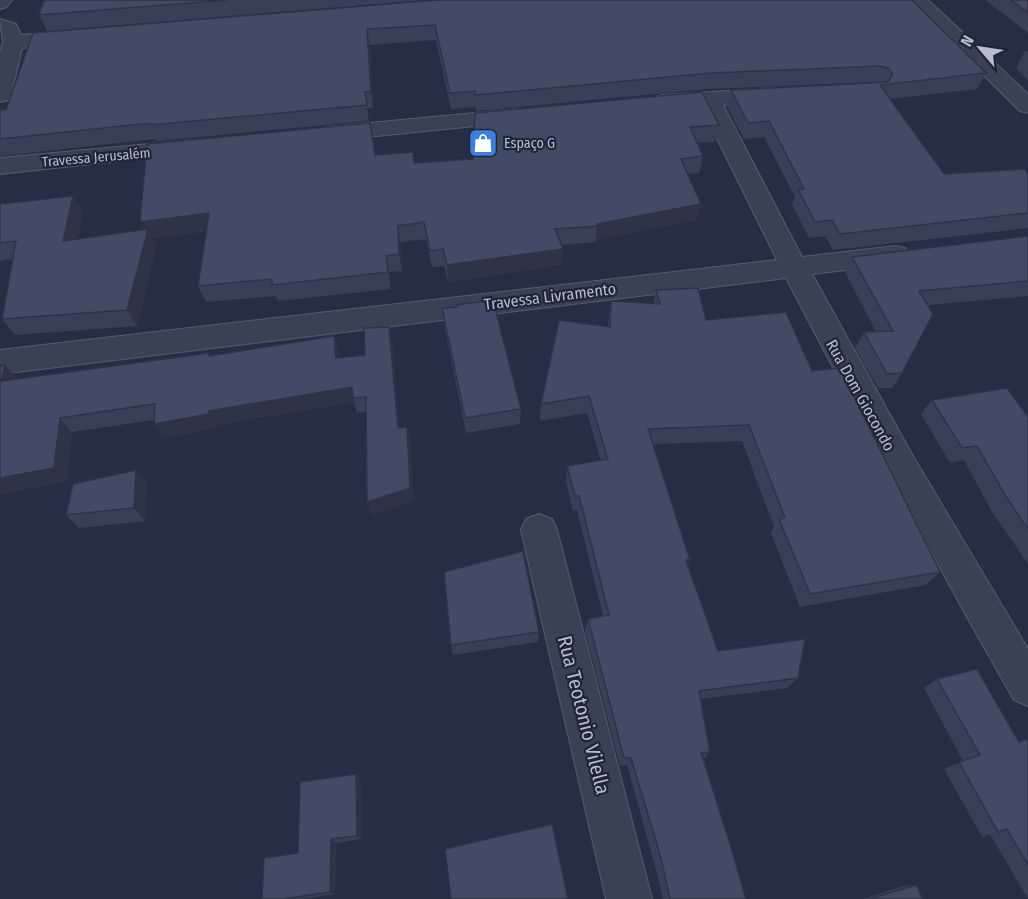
<svg xmlns="http://www.w3.org/2000/svg" width="1028" height="899" viewBox="0 0 1028 899" font-family="'Fira Sans Condensed',sans-serif">
	<rect width="100%" height="100%" fill="#252e45"/>
	<g fill="none" stroke-linecap="round" stroke-linejoin="round">
		<g stroke="#555c6f" stroke-width="2">
			<g id="minor">
				<polygon points="907,0 928,0 1028,94 1028,113 1020,111"/>
				<polygon points="0,19 16,24 21,35 74,31 81,33 84,37 81,41 74,43 22,48 11,95 8,100 0,102 0,52 3,42"/>
				<polygon points="775,88 783,90 786,95 783,100 723,105 802,257 895,246 905,248 909,255 905,262 895,264 812,274 914,458 1028,649 1028,706 1014,700 972,626 891,478 786,278 0,374 0,350 777,260 701,106 662,109 654,107 651,102 654,97 662,95"/>
				<polygon points="518,109 526,111 530,116 526,121 327,141 319,139 315,134 319,129 327,127"/>
				<polygon points="192,140 201,142 204,147 201,152 0,174 0,158"/>
				<polygon points="539,514 552,519 557,530 652,899 606,899 521,530 526,519"/>
			</g>
		</g>
		<g stroke="#555c6f" stroke-width="2">
			<polygon id="tertiary" points="0,0 12,0 7,7 0,9"/>
		</g>
		<use href="#minor" fill="#394154" fill-rule="evenodd"/>
		<use href="#tertiary" fill="#394154" fill-rule="evenodd"/>
	</g>
	<g fill="#384057">
		<polygon points="44,0 427,0 47,31 39,15"/>
		<polygon points="437,0 986,73 977,89 890,99 944,174 1028,174 1028,228 833,250 825,236 809,238 792,205 795,197 764,137 744,139 727,106 731,90 877,83 874,82 708,89 476,111 476,107 451,109 436,40 370,45 373,108 367,108 369,121 157,141 156,139 0,156 0,110 6,110"/>
		<polygon points="985,0 1028,0 1028,33"/>
		<polygon points="1025,51 1028,51 1028,81 1016,68"/>
		<polygon points="475,113 719,125 715,142 697,143 703,156 699,173 688,174 697,220 596,240 596,242 561,245 563,249 561,265 448,282 444,266 432,267 426,239 400,242 402,271 389,272 391,289 278,301 276,296 206,302 198,286 207,231 152,238 156,246 137,326 15,335 2,319 13,259 0,261 0,204 73,196 83,213 77,239 144,230 140,222 375,155 414,163 473,159"/>
		<polygon points="1028,236 1028,296 928,305 902,373 892,388 878,388 855,348 864,332 876,332 845,272 852,257"/>
		<polygon points="656,290 706,320 812,371 940,572 926,585 800,607 771,533 774,527 742,441 653,444 690,560 687,566 718,651 798,678 787,688 701,699 710,752 704,759 746,899 663,899 654,862 627,765 620,766 585,631 588,619 603,616 577,510 573,511 566,481 567,466 601,461 587,413 540,421 541,404 608,326 611,301 653,304"/>
		<polygon points="442,308 521,409 520,424 466,433 444,324"/>
		<polygon points="334,336 338,352 339,358 365,355 392,342 399,428 407,427 410,441 413,501 372,515 367,502 366,412 357,413 354,402 217,425 217,428 163,438 154,424 154,420 72,432 67,481 0,494 0,366 17,379 209,353 211,356"/>
		<polygon points="932,400 1028,417 1028,564 992,512 964,460 950,463 921,414"/>
		<polygon points="136,470 147,484 145,521 79,528 66,515"/>
		<polygon points="539,632 538,642 453,655 451,645"/>
		<polygon points="937,679 1019,742 1028,739 1028,899 990,834 982,837 944,769 963,761 924,688"/>
		<polygon points="356,774 361,780 362,839 336,843 335,894 301,899 262,899 298,853"/>
		<polygon points="916,885 923,899 863,899 900,887"/>
	</g>
	<g fill="#2e3447">
		<polygon points="367,29 370,45 373,108 371,92"/>
		<polygon points="73,196 83,213 73,257 63,241"/>
		<polygon points="701,204 697,220 596,240 597,224"/>
		<polygon points="209,213 216,229 152,238 156,246 137,326 127,310 146,234 140,222"/>
		<polygon points="398,226 400,242 402,271 399,254"/>
		<polygon points="563,249 561,265 448,282 447,265"/>
		<polygon points="386,256 389,272 391,289 388,272"/>
		<polygon points="389,327 392,342 401,442 398,428"/>
		<polygon points="334,336 338,352 340,373 336,358"/>
		<polygon points="5,365 18,379 1,381"/>
		<polygon points="352,387 354,402 217,425 217,428 163,438 154,424 209,411"/>
		<polygon points="60,418 72,432 67,481 0,494 0,478"/>
		<polygon points="407,427 410,441 413,501 372,515 367,502"/>
		<polygon points="136,470 147,484 145,521 134,508"/>
		<polygon points="356,774 361,780 362,839 357,836"/>
		<polygon points="331,839 336,843 335,894 330,892"/>
	</g>
	<g fill="#414b65" stroke="#2e3447" stroke-width="1.5">
		<polygon points="44,0 228,0 39,15"/>
		<polygon points="437,0 912,0 986,73 880,85 944,174 1025,169 1028,174 1028,213 840,234 832,220 815,222 798,189 804,189 769,121 748,123 731,90 888,82 893,74 888,68 880,66 711,73 475,95 475,91 450,93 435,25 367,29 371,92 365,92 367,105 150,125 150,123 0,139 0,110 6,110 33,33"/>
		<polygon points="1011,0 1028,0 1028,13"/>
		<polygon points="702,92 719,125 690,127 703,156 681,159 701,204 597,224 598,226 555,229 563,249 447,265 443,249 430,251 424,222 398,226 399,254 386,256 388,272 272,285 272,279 198,286 209,213 140,222 147,144 370,123 375,155 413,152 414,163 473,159 475,113"/>
		<polygon points="73,196 63,241 148,229 127,310 2,319 16,241 0,243 0,204"/>
		<polygon points="1028,236 1028,281 919,291 933,314 902,373 887,374 864,332 893,331 852,257"/>
		<polygon points="698,288 706,320 786,312 812,371 840,368 940,572 810,594 779,519 785,518 749,425 648,429 690,560 686,560 718,651 805,639 798,678 699,691 710,752 701,753 728,837 746,899 670,899 661,858 631,758 624,758 588,619 609,615 579,496 575,496 567,466 608,459 589,396 541,404 559,320 610,327 611,301 660,304 656,290"/>
		<polygon points="493,300 521,409 465,418 442,308 457,307 456,305"/>
		<polygon points="389,327 398,428 407,427 410,488 367,502 366,397 353,398 352,387 209,411 209,414 154,424 155,404 60,418 54,468 0,478 0,366 5,365 1,381 209,353 209,356 334,336 336,358 365,355 364,328"/>
		<polygon points="1007,388 1028,417 1028,529 1007,498 977,446 962,448 932,400"/>
		<polygon points="136,470 134,508 66,515 73,484"/>
		<polygon points="523,551 539,632 451,645 444,572"/>
		<polygon points="977,669 1019,742 1028,739 1028,865 1007,829 998,832 959,762 980,755 937,679"/>
		<polygon points="356,774 357,836 331,839 330,892 283,899 262,899 264,858 298,853 300,782"/>
		<polygon points="552,824 568,899 451,899 445,849"/>
		<polygon points="916,885 923,899 869,899"/>
	</g>
	<defs>
		<g id="shop-square" transform="scale(1.5)"><rect x="-9" y="-9" width="18" height="18" rx="4" fill="#3f7fe0" stroke="#1e263a"/><path d="M-5-2.5h2.3a2.7 3.5 0 0 1 5.4 0H5L5.5 6h-11ZM-1.5-2.5h3a1.5 2.3 0 0 0-3 0Z" fill="#fff"/></g>
	</defs>
	<g fill-rule="evenodd">
		<use href="#shop-square" x="483" y="143"/>
	</g>
	<g text-anchor="middle" stroke-width="4.5" stroke-linejoin="round" paint-order="stroke">
		<g font-size="14" fill="#b7bdce" stroke="#1e263a" text-anchor="start">
			<text x="504" y="148">Espaço G</text>
		</g>
		<g font-size="14" fill="#b7bdce" stroke="#1e263a">
			<text transform="translate(96 157) rotate(-5)" y="5">Travessa Jerusalém</text>
		</g>
		<g font-size="16" fill="#b7bdce" stroke="#1e263a">
			<text transform="translate(550 296) rotate(-7)" y="6">Travessa Livramento</text>
			<text transform="translate(861 395) rotate(61)" y="6">Rua Dom Giocondo</text>
		</g>
		<g font-size="20" fill="#b7bdce" stroke="#1e263a">
			<text transform="translate(584 715) rotate(76)" y="7">Rua Teotonio Vilella</text>
		</g>
	</g>
	<g transform="translate(980 48) rotate(299)" stroke="#1e263a" stroke-width="4.5" paint-order="stroke">
	<path d="M0-4.5L10 22L0 15L-10 22Z" fill="#b7bdce"/>
	<text y="-9" font-size="16" font-weight="bold" text-anchor="middle" fill="#b7bdce">N</text>
	</g>
</svg>
